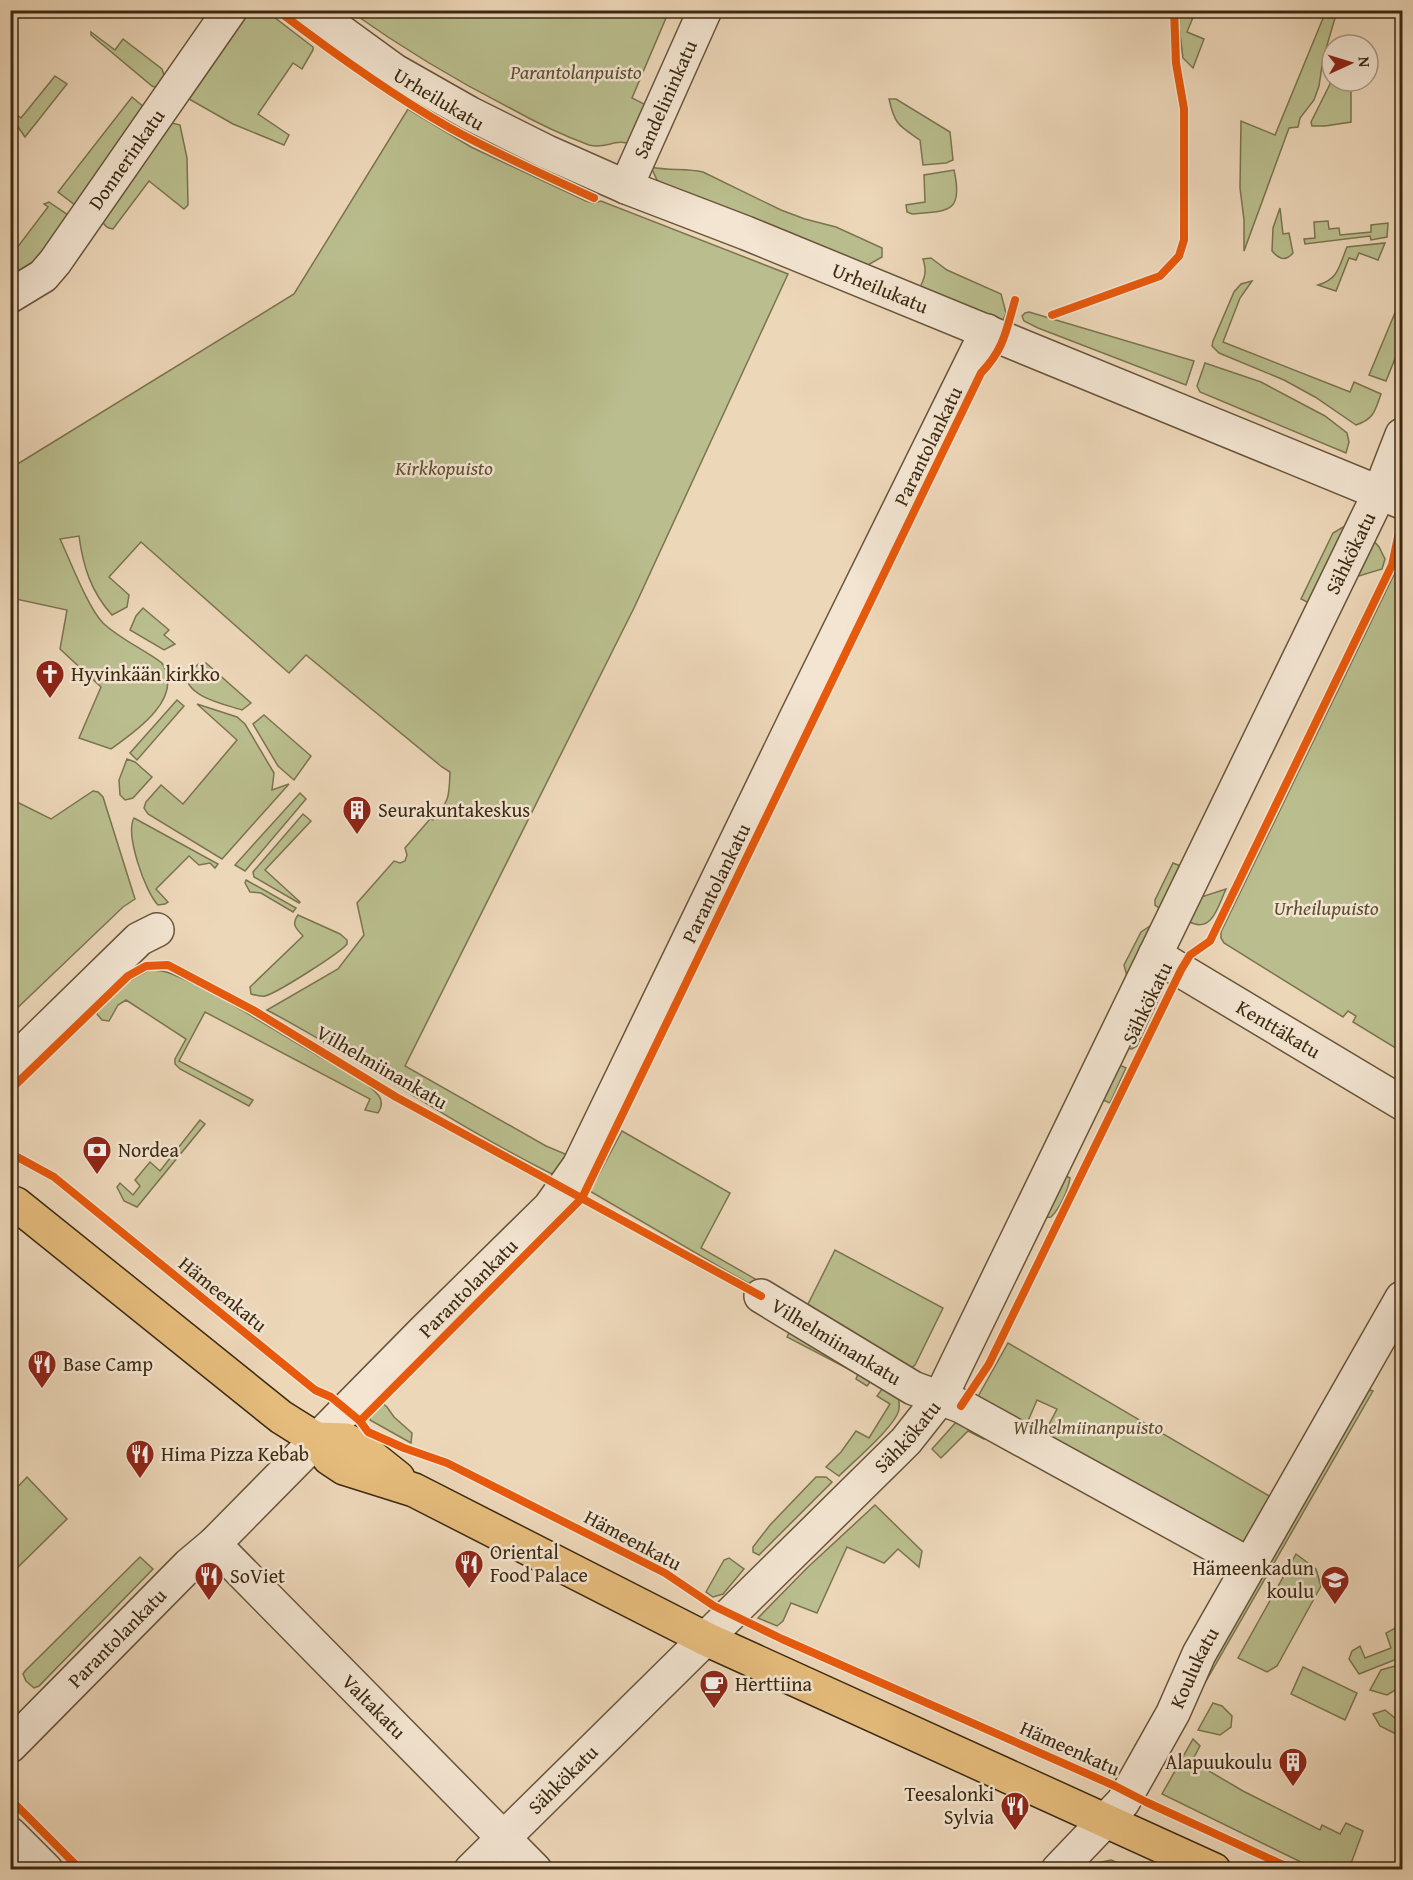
<svg xmlns="http://www.w3.org/2000/svg" width="1413" height="1880" viewBox="0 0 1413 1880" font-family="'Gentium Book Plus',serif">
	<rect width="100%" height="100%" fill="#edd7b9"/>
	<filter id="stains"><feTurbulence type="fractalNoise" baseFrequency=".00333" numOctaves="4"/><feColorMatrix values="0 0 0 0 .2 0 0 0 0 .09 0 0 0 0 .02 0 0 0 .5 -.17"/></filter>
	<radialGradient id="worn" r=".72"><stop offset=".6" stop-color="#630" stop-opacity="0"/><stop offset="1" stop-color="#630" stop-opacity=".3"/></radialGradient>
	<g fill="#babe8e" stroke="#7b744f" stroke-width="1.5" fill-rule="evenodd">
		<polygon points="251,10 266,11 313,47 313,50 302,69 293,63 258,114 289,135 284,145 233,124 189,99"/>
		<path d="M350,11H689L687,16L684,17L669,11L632,98L648,106L633,145C615,137 607,150 589,145C562,135 535,122 510,108C453,79 402,48 350,11Z"/>
		<polygon points="1177,11 1186,11 1186,12 1194,15 1187,32 1204,39 1193,68 1183,58"/>
		<polygon points="1326,11 1350,11 1335,18 1323,59 1319,86 1314,100 1300,118 1298,127 1289,128 1244,251 1244,220 1240,188 1241,121 1275,135"/>
		<polygon points="91,32 115,50 123,39 162,69 165,78 158,88 152,86 91,35"/>
		<polygon points="1332,58 1332,81 1344,81 1346,90 1351,90 1351,122 1325,126 1312,126 1311,122 1330,84"/>
		<polygon points="55,76 67,84 25,137 11,117 13,112 21,118"/>
		<polygon points="132,97 145,108 75,205 58,192"/>
		<path d="M889,99H896L950,132L953,160L946,163L923,165L920,140C898,125 895,125 889,99Z"/>
		<path d="M408,109L471,147L586,201L593,203L601,201L788,274L634,608L405,1066L546,1146L570,1156L554,1175C455,1126 365,1062 267,1010L338,969L364,935L357,903L394,861L400,863L405,861L407,855L405,848L430,819L433,820C450,800 449,797 450,772L442,767L306,655L289,673L141,542L109,577L129,595L127,607L112,615C91,592 83,566 79,536L60,539C70,560 88,608 103,623C120,639 143,649 162,663C185,698 135,732 111,749L79,738L101,687L60,649L67,610L11,598V468L294,294Z"/>
		<path d="M172,123L180,125L187,158L188,205L184,209L149,181L113,229C107,228 104,226 102,220Z"/>
		<path d="M651,167C669,171 686,168 703,172L781,210L805,219L836,227L882,248V257L868,265L664,185L657,180Z"/>
		<path d="M954,170C964,214 947,211 912,214L907,212L906,205L925,202L924,175Z"/>
		<polygon points="49,202 68,215 35,261 11,276 10,257 48,207 44,204"/>
		<path d="M1280,208L1283,234L1289,233L1293,253C1285,262 1279,259 1272,251L1273,228Z"/>
		<polygon points="1328,221 1329,229 1339,228 1340,235 1371,232 1371,225 1388,223 1387,237 1371,240 1370,236 1305,244 1304,239 1315,238 1314,222"/>
		<path d="M1385,243L1378,260L1359,253L1356,260L1349,258L1336,291L1318,285C1339,279 1339,266 1347,247Z"/>
		<path d="M931,258L947,270L1001,294L1006,313L1002,323L919,289C925,278 927,271 923,259Z"/>
		<path d="M1252,281L1240,298L1223,342L1350,392L1354,382L1381,394C1375,411 1374,419 1356,425L1315,397L1284,380L1219,353L1212,346L1213,341L1234,292L1241,284Z"/>
		<polygon points="1402,296 1402,341 1386,381 1369,375"/>
		<polygon points="1029,312 1194,361 1186,385 1038,328 1024,321 1022,316 1025,313"/>
		<polygon points="1205,363 1261,382 1325,416 1347,433 1349,442 1346,453 1200,392 1197,386"/>
		<polygon points="1343,527 1347,528 1311,604 1301,599 1333,533"/>
		<polygon points="1373,540 1379,547 1385,559 1382,569 1359,576 1357,574"/>
		<polygon points="1402,558 1402,1052 1353,1022 1356,1016 1348,1011 1343,1017 1224,943 1221,938 1221,932"/>
		<polygon points="143,608 169,630 164,635 175,644 164,650 130,630 136,616"/>
		<path d="M206,663L251,703L242,710C224,704 185,697 186,673L199,664L202,667Z"/>
		<polygon points="177,700 184,706 137,760 130,753"/>
		<polygon points="197,704 237,717 245,724 274,773 272,790 289,784 222,859 148,814 144,808 146,802 161,785 183,804 237,740"/>
		<polygon points="264,715 311,756 294,780 278,766 253,724"/>
		<polygon points="127,759 135,762 152,777 133,798 125,800 120,795 119,780"/>
		<polygon points="93,791 98,792 103,797 135,899 123,907 11,1014 11,799 51,819"/>
		<polygon points="300,793 306,799 245,871 235,865"/>
		<polygon points="303,814 311,821 265,870 300,902 299,903 254,877 253,872"/>
		<path d="M134,818L218,864L215,868L210,863L199,865L189,856L156,889L168,902L165,904L158,905C145,892 125,834 134,818Z"/>
		<polygon points="1173,863 1183,867 1162,910 1155,905 1155,900"/>
		<polygon points="246,880 296,908 293,912 261,893 250,892 245,883"/>
		<path d="M1226,889C1218,906 1212,935 1188,921L1198,898Z"/>
		<path d="M298,915L340,934L347,940V944C340,953 277,993 265,996C261,997 255,995 251,994L250,987L303,936C296,928 291,925 298,915Z"/>
		<polygon points="1150,926 1154,927 1128,980 1124,965 1141,932"/>
		<path d="M149,970C157,970 165,971 172,974C221,994 271,1029 317,1055C333,1064 369,1082 379,1096C383,1102 382,1107 378,1113L365,1110L370,1099L205,1012L179,1061L253,1100L249,1106L180,1069L175,1064V1059L186,1039L126,1000L118,1005L109,1021L102,1020L97,1014L98,1010L129,981Z"/>
		<polygon points="1166,983 1137,1046 1132,1049 1125,1048 1155,990"/>
		<polygon points="1117,1064 1126,1068 1110,1103 1101,1099"/>
		<polygon points="200,1120 205,1124 137,1207 124,1201 117,1187 120,1183 133,1195 140,1186 135,1180 150,1162 160,1171"/>
		<polygon points="622,1131 730,1193 701,1248 806,1308 835,1250 943,1308 915,1365 910,1369 737,1277 588,1190 597,1178"/>
		<path d="M1064,1175L1070,1178C1068,1191 1060,1208 1051,1217L1042,1218Z"/>
		<polygon points="793,1325 874,1377 867,1386 856,1379 858,1374 787,1337"/>
		<path d="M1008,1343L1271,1497L1241,1550L975,1402ZM1037,1400L1057,1409L1046,1430L1028,1421Z"/>
		<path d="M885,1385L897,1390C898,1396 900,1402 899,1409C897,1425 852,1463 839,1476L826,1467L841,1452L856,1431L869,1438L890,1404L877,1396Z"/>
		<polygon points="1370,1390 1373,1391 1190,1709 1201,1677 1366,1392"/>
		<polygon points="381,1402 387,1407 394,1417 412,1433 411,1443 370,1420 370,1414"/>
		<polygon points="958,1420 987,1436 984,1439 968,1431 941,1458 932,1449"/>
		<polygon points="27,1477 67,1519 11,1574 11,1494"/>
		<polygon points="816,1477 826,1477 832,1482 759,1555 753,1552 753,1547 770,1525"/>
		<polygon points="875,1505 922,1551 919,1567 898,1549 884,1563 847,1547 817,1613 791,1603 783,1621 777,1626 758,1618 807,1568"/>
		<polygon points="1296,1554 1316,1569 1321,1586 1277,1666 1267,1672 1238,1658"/>
		<polygon points="140,1557 153,1569 39,1686 34,1688 26,1681 23,1674 25,1671"/>
		<polygon points="729,1558 744,1569 723,1594 713,1597 706,1592 724,1560"/>
		<polygon points="1399,1626 1402,1628 1402,1657 1359,1674 1349,1659 1352,1651 1360,1646 1365,1658 1391,1648 1386,1633"/>
		<polygon points="1402,1664 1402,1686 1387,1695 1370,1690 1381,1670"/>
		<polygon points="1303,1667 1357,1693 1345,1720 1291,1694"/>
		<polygon points="1402,1702 1402,1715 1399,1723 1402,1725 1402,1737 1380,1726 1373,1714 1385,1710 1395,1718"/>
		<polygon points="1213,1703 1222,1706 1232,1716 1231,1727 1220,1735 1198,1730"/>
		<polygon points="1193,1739 1200,1746 1192,1761 1243,1791 1320,1830 1322,1825 1340,1834 1346,1823 1363,1831 1349,1869 1315,1869 1162,1794"/>
		<polygon points="1111,1860 1133,1869 1091,1869 1097,1863"/>
	</g>
	<g fill="none" stroke-linecap="round" stroke-linejoin="round">
		<g stroke="#68543a" stroke-width="36">
			<g id="minor">
				<path id="s1" d="M311,10L395,71L469,113L547,152L626,187L746,233L1402,502"/>
				<path id="s2" d="M626,187L705,10"/>
				<path id="s3" d="M10,296L43,276L55,262L230,10"/>
				<path id="s4" d="M1155,955L1402,1103"/>
				<polyline points="10,1065 139,939 157,930"/>
				<path id="s5" d="M761,1296L913,1388L961,1406L1250,1565"/>
				<path id="s6" d="M214,1544L535,1870"/>
				<path id="s7" d="M10,1746L189,1565L214,1544L424,1331L550,1207L579,1166L796,718L987,331"/>
				<polyline points="10,1834 46,1870"/>
				<path id="s8" d="M471,1870L906,1441L940,1398L1379,494L1402,435"/>
				<path id="s9" d="M1058,1870L1123,1802L1173,1713L1199,1654L1402,1298"/>
			</g>
		</g>
		<g stroke="#3c2910" stroke-width="36">
			<g id="major">
				<polyline points="10,1202 16,1204 281,1417 316,1439 329,1458 344,1468 414,1490 706,1639 1214,1870"/>
				<polyline points="316,1439 346,1440 358,1446 398,1478"/>
			</g>
		</g>
		<use href="#minor" stroke="#f3e5d2" stroke-width="33"/>
		<use href="#major" stroke="#e6bc7c" stroke-width="33"/>
		<g stroke="#f3e5d2" stroke-width="11">
			<g id="cycleway">
				<path d="M277,10C332,52 390,94 450,128C497,154 546,176 594,198"/>
				<polyline points="1052,315 1160,276 1179,256 1184,240 1184,109 1176,63 1174,10"/>
				<polyline points="10,1090 128,976 146,966 168,965 253,1010 396,1097 761,1296"/>
				<polyline points="10,1153 54,1177 315,1390 331,1397 360,1421 368,1432 404,1448 447,1463 665,1573 714,1606 782,1639 1115,1786 1146,1802 1294,1870"/>
				<polyline points="961,1406 989,1364 1181,970 1190,955 1210,941 1392,565 1402,518"/>
				<path d="M360,1421L582,1198L981,373C1004,349 1006,331 1015,300"/>
				<polyline points="10,1799 81,1870"/>
			</g>
		</g>
		<use href="#cycleway" stroke="#e8590c" stroke-width="8"/>
	</g>
	<defs>
		<g id="church-pin" transform="scale(1.5)"><path d="M0 17L-7.5 6A9.5 9.5 0 1 1 7.5 6Z" fill="#8f2418" stroke="#f3e5d2"/><path d="M-1.2-6h2.4v3.5h3.3v2.4h-3.3V6h-2.4V-.1h-3.3v-2.4h3.3Z" fill="#fff"/></g>
		<g id="building-pin" transform="scale(1.5)"><path d="M0 17L-7.5 6A9.5 9.5 0 1 1 7.5 6Z" fill="#8f2418" stroke="#f3e5d2"/><path d="M-4-6H4V6H1V3H-1V6H-4ZM-2.5-4.3h1.7v1.8h-1.7ZM.8-4.3h1.7v1.8H.8ZM-2.5-1h1.7V.8h-1.7ZM.8-1h1.7V.8H.8Z" fill="#fff"/></g>
		<g id="bank-pin" transform="scale(1.5)"><path d="M0 17L-7.5 6A9.5 9.5 0 1 1 7.5 6Z" fill="#8f2418" stroke="#f3e5d2"/><path d="M-6-4H6V4H-6ZM0-2.3a2.3 2.3 0 1 0 0 4.6a2.3 2.3 0 1 0 0-4.6Z" fill="#fff"/></g>
		<g id="restaurant-pin" transform="scale(1.5)"><path d="M0 17L-7.5 6A9.5 9.5 0 1 1 7.5 6Z" fill="#8f2418" stroke="#f3e5d2"/><path d="M-5-6h1v4h1v-4h1v4h1v-4h1v5L-1.5 .5V6h-2V.5L-5-1ZM5-6V6H3V1.5H1.5Q1.5-4 5-6Z" fill="#fff"/></g>
		<g id="school-pin" transform="scale(1.5)"><path d="M0 17L-7.5 6A9.5 9.5 0 1 1 7.5 6Z" fill="#8f2418" stroke="#f3e5d2"/><path d="M0-5L7-2L0 1L-7-2ZM-4 1L0 2.5L4 1V4Q0 6-4 4Z" fill="#fff"/></g>
		<g id="cafe-pin" transform="scale(1.5)"><path d="M0 17L-7.5 6A9.5 9.5 0 1 1 7.5 6Z" fill="#8f2418" stroke="#f3e5d2"/><path d="M-5.5-4.5H6V0H3Q3 3.5 0 3.5H-2.5Q-5.5 3.5-5.5 0ZM3-3.2v2h1.7v-2ZM-6 4.5H4V6H-6Z" fill="#fff"/></g>
	</defs>
	<g fill-rule="evenodd">
		<use href="#church-pin" x="50" y="674"/>
		<use href="#building-pin" x="357" y="810"/>
		<use href="#bank-pin" x="97" y="1150"/>
		<use href="#restaurant-pin" x="42" y="1364"/>
		<use href="#restaurant-pin" x="140" y="1454"/>
		<use href="#restaurant-pin" x="469" y="1564"/>
		<use href="#restaurant-pin" x="209" y="1576"/>
		<use href="#school-pin" x="1335" y="1580"/>
		<use href="#cafe-pin" x="714" y="1684"/>
		<use href="#building-pin" x="1293" y="1762"/>
		<use href="#restaurant-pin" x="1015" y="1806"/>
	</g>
	<g text-anchor="middle" stroke-width="5" stroke-linejoin="round" paint-order="stroke">
		<g font-size="20" font-style="italic" fill="#5c4e30" stroke="#f3e5d2">
			<text x="576" y="79">Parantolanpuisto</text>
			<text x="444" y="475">Kirkkopuisto</text>
			<text x="1326" y="915">Urheilupuisto</text>
			<text x="1088" y="1434">Wilhelmiinanpuisto</text>
		</g>
		<g font-size="20" fill="#3c2910" stroke="#f3e5d2">
			<text transform="translate(439 99) rotate(31)" y="7">Urheilukatu</text>
			<text dy="7" stroke="none"><textPath href="#s2" startOffset="96">Sandelininkatu</textPath></text>
			<text dy="7" stroke="none"><textPath href="#s3" startOffset="182">Donnerinkatu</textPath></text>
			<text dy="7" stroke="none"><textPath href="#s1" startOffset="636">Urheilukatu</textPath></text>
			<text transform="translate(928 446) rotate(-64)" y="7">Parantolankatu</text>
			<text dy="7" stroke="none"><textPath href="#s8" startOffset="1605">Sähkökatu</textPath></text>
			<text transform="translate(716 883) rotate(-64)" y="7">Parantolankatu</text>
			<text transform="translate(1147 1003) rotate(-64)" y="7">Sähkökatu</text>
			<text dy="7" stroke="none"><textPath href="#s4" startOffset="144">Kenttäkatu</textPath></text>
			<text transform="translate(382 1067) rotate(30)" y="7">Vilhelmiinankatu</text>
			<text transform="translate(468 1288) rotate(-45)" y="7">Parantolankatu</text>
			<text transform="translate(223 1294) rotate(39)" y="7">Hämeenkatu</text>
			<text dy="7" stroke="none"><textPath href="#s5" startOffset="88">Vilhelmiinankatu</textPath></text>
			<text dy="7" stroke="none"><textPath href="#s8" startOffset="615">Sähkökatu</textPath></text>
			<text transform="translate(633 1540) rotate(28)" y="7">Hämeenkatu</text>
			<text dy="7" stroke="none"><textPath href="#s7" startOffset="152">Parantolankatu</textPath></text>
			<text dy="7" stroke="none"><textPath href="#s9" startOffset="246">Koulukatu</textPath></text>
			<text dy="7" stroke="none"><textPath href="#s6" startOffset="228">Valtakatu</textPath></text>
			<text transform="translate(1070 1748) rotate(24)" y="7">Hämeenkatu</text>
			<text dy="7" stroke="none"><textPath href="#s8" startOffset="129">Sähkökatu</textPath></text>
		</g>
		<g font-size="20" fill="#3c2910" stroke="#f3e5d2" text-anchor="start">
			<text x="71" y="681">Hyvinkään kirkko</text>
			<text x="378" y="817">Seurakuntakeskus</text>
			<text x="118" y="1157">Nordea</text>
			<text x="63" y="1371">Base Camp</text>
			<text x="161" y="1461">Hima Pizza Kebab</text>
			<text x="490" y="1559">Oriental<tspan x="490" dy="23">Food Palace</tspan></text>
			<text x="1314" y="1575" text-anchor="end">Hämeenkadun<tspan x="1314" dy="23">koulu</tspan></text>
			<text x="230" y="1583">SoViet</text>
			<text x="735" y="1691">Herttiina</text>
			<text x="1272" y="1769" text-anchor="end">Alapuukoulu</text>
			<text x="994" y="1801" text-anchor="end">Teesalonki<tspan x="994" dy="23">Sylvia</tspan></text>
		</g>
	</g>
	<rect width="1413" height="1880" fill="none" stroke="#edd7b9" stroke-width="36"/>
	<rect x="12" y="12" width="1389" height="1856" fill="none" stroke="#3c2910" stroke-width="3"/>
	<rect x="18" y="18" width="1377" height="1844" fill="none" stroke="#3c2910" stroke-width="1.5"/>
	<g transform="translate(1350 63) rotate(86)"><circle r="28" fill="#f3e5d2" stroke="#aa9a84" stroke-width="1.5"/>
	<path d="M0-4.5L10 22L0 15L-10 22Z" fill="#8f2418"/>
	<text y="-9" font-size="16" font-weight="bold" text-anchor="middle" fill="#3c2910">N</text>
	</g>
	<rect width="100%" height="100%" filter="url(#stains)"/>
	<rect width="100%" height="100%" fill="url(#worn)"/>
</svg>
